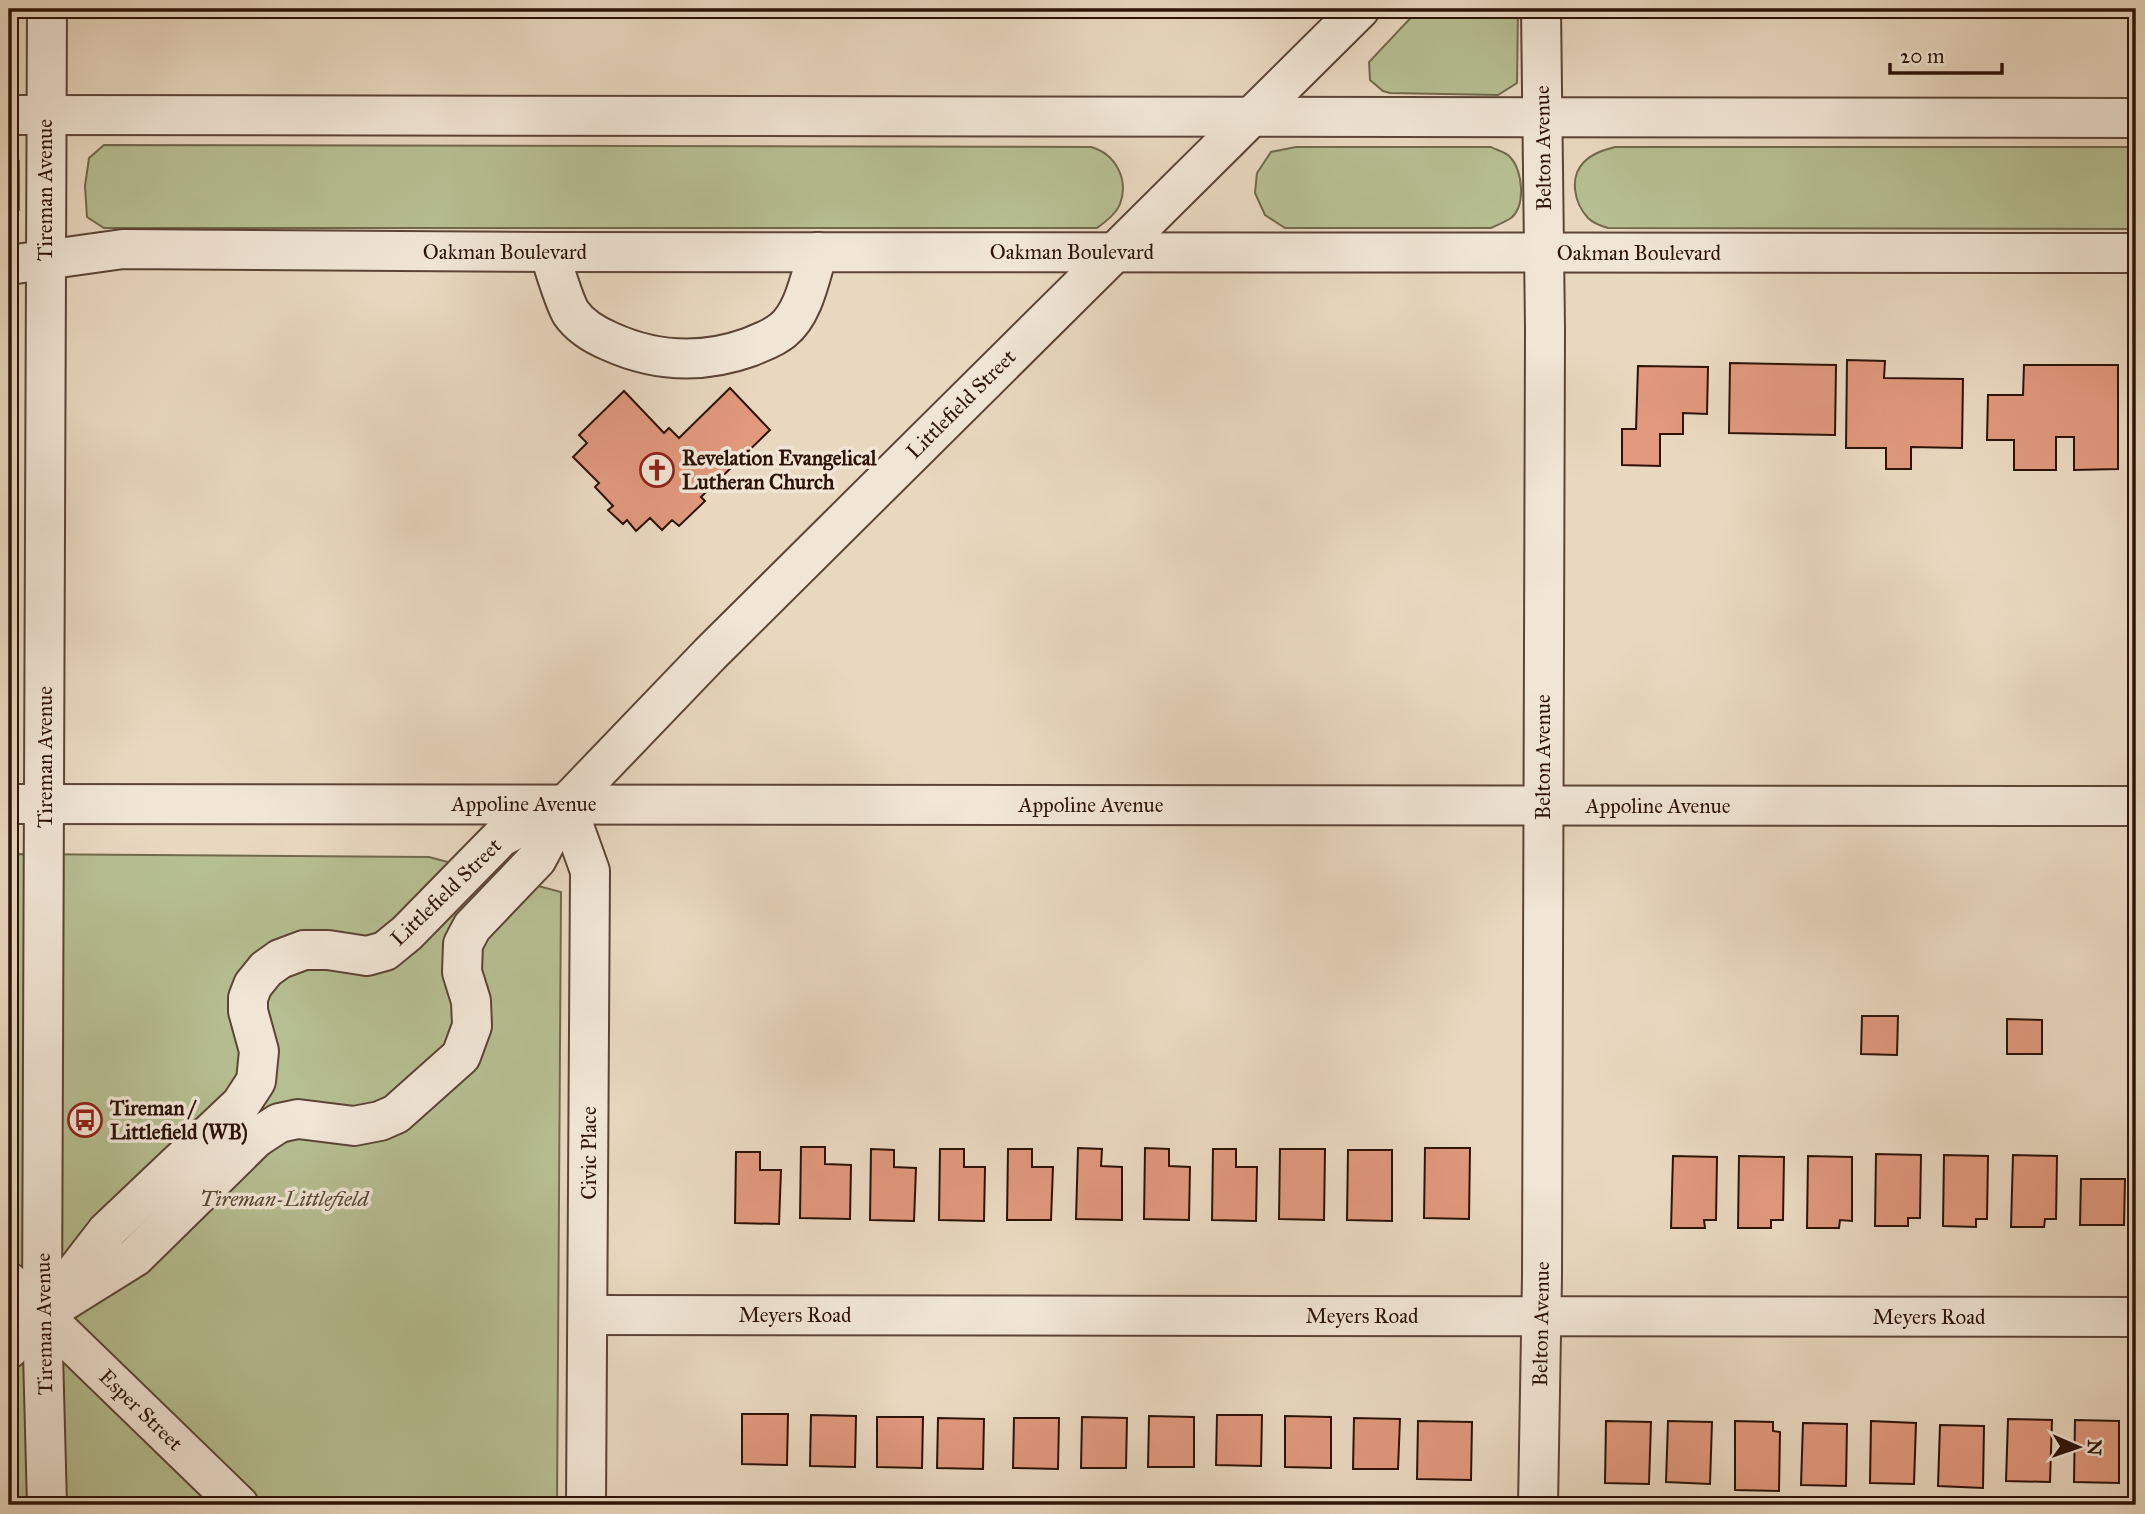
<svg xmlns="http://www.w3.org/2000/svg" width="2145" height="1514" viewBox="0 0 2145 1514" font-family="'IM FELL Great Primer',serif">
	<rect width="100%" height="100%" fill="#e9d8c0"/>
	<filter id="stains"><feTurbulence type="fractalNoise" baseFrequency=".00286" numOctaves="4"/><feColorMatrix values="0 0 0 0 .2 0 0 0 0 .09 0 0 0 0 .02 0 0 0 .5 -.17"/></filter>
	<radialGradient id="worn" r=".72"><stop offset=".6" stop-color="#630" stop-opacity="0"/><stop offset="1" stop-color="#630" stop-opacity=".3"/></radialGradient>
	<g fill="#b6bf92" stroke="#72694d" stroke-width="2">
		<polygon points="1419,9 1518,9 1517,83 1498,95 1390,93 1383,91 1370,80 1369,62"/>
		<path d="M104,145L1091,147C1116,154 1129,180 1120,204C1116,214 1105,222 1097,228H104L87,217L85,186L89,158Z"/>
		<path d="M1296,147H1491C1496,150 1506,152 1510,157C1523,170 1526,206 1511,218C1505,222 1497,225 1491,228H1285L1265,215L1255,193L1257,173L1271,152Z"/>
		<path d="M1615,147H2136V229L1608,228C1601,226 1593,223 1588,218C1574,203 1569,177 1584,162C1593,153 1604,150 1615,147Z"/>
		<polygon points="9,150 19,161 19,210 9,223"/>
		<polygon points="9,854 429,857 561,892 557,1505 9,1505"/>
	</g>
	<g fill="#e1987d" stroke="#2d1308" stroke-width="2">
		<polygon points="1847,360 1885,361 1884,378 1963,379 1962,448 1911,447 1911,469 1886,469 1886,448 1846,448"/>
		<polygon points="1730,363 1836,365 1835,435 1729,433"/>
		<polygon points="2024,365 2118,365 2118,469 2074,470 2074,437 2056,437 2056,470 2014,470 2014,440 1987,440 1988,395 2023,395"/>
		<polygon points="1638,366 1708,367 1707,414 1683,413 1683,434 1660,434 1660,466 1622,465 1622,429 1636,429"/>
		<polygon points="730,388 770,430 701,497 705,501 679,526 672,520 662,530 650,518 636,531 627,520 623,524 608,510 613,506 595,487 599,483 573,457 587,443 579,435 624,391 664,433 669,428 679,438"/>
		<polygon points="1862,1016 1898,1016 1897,1055 1861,1054"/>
		<polygon points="2007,1019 2042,1020 2042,1054 2007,1054"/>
		<polygon points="801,1147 825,1147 825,1164 851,1165 850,1219 800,1218"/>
		<polygon points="1078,1148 1102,1149 1101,1166 1122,1167 1122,1220 1076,1219"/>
		<polygon points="1145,1148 1169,1149 1169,1166 1190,1167 1189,1220 1144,1219"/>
		<polygon points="1425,1148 1470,1148 1469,1219 1424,1218"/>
		<polygon points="871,1149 894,1150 894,1167 916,1168 914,1221 870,1220"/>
		<polygon points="940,1149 964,1149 964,1167 985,1167 984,1221 939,1220"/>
		<polygon points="1008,1149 1032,1149 1032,1167 1053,1167 1051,1220 1007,1220"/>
		<polygon points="1213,1149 1236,1149 1236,1167 1257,1167 1256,1221 1212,1220"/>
		<polygon points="1280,1149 1325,1149 1324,1220 1279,1219"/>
		<polygon points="1348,1150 1392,1150 1392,1221 1347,1220"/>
		<polygon points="736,1152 760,1152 760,1170 781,1170 779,1224 735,1223"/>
		<polygon points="1876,1154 1921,1155 1920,1218 1908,1218 1908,1226 1875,1226"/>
		<polygon points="1944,1155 1988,1156 1987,1219 1976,1219 1976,1227 1943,1226"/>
		<polygon points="2013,1155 2057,1156 2056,1219 2045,1219 2044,1227 2011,1227"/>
		<polygon points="1673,1156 1717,1157 1716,1220 1704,1220 1705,1228 1671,1228"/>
		<polygon points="1739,1156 1784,1157 1783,1220 1771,1220 1771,1228 1738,1228"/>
		<polygon points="1808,1156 1852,1157 1852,1221 1840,1220 1839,1228 1807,1228"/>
		<polygon points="2081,1179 2125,1179 2124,1225 2080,1225"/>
		<polygon points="742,1414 788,1414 787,1465 742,1464"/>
		<polygon points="811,1415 856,1416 855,1467 810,1466"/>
		<polygon points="1217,1415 1262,1415 1261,1466 1216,1465"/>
		<polygon points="1149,1416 1194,1417 1194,1467 1148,1467"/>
		<polygon points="1285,1416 1331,1417 1331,1468 1285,1467"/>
		<polygon points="877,1417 923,1417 922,1468 877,1467"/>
		<polygon points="1082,1417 1127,1418 1126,1468 1081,1468"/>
		<polygon points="938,1418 984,1419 983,1469 937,1468"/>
		<polygon points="1014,1418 1059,1418 1058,1469 1013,1468"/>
		<polygon points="1354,1418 1400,1419 1398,1469 1353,1469"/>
		<polygon points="2008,1419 2052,1420 2050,1482 2006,1481"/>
		<polygon points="2075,1420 2119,1421 2119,1483 2074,1482"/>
		<polygon points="1418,1421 1472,1422 1471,1480 1417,1479"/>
		<polygon points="1606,1421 1651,1422 1649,1484 1605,1483"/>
		<polygon points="1668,1421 1712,1422 1710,1484 1666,1482"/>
		<polygon points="1735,1421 1773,1422 1773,1431 1780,1432 1779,1491 1735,1490"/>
		<polygon points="1871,1421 1916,1423 1914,1484 1870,1483"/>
		<polygon points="1803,1423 1847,1424 1846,1486 1801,1485"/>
		<polygon points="1940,1425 1984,1426 1983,1488 1938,1486"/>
	</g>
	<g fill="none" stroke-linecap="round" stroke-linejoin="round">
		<g stroke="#5c4436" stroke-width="42">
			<g id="minor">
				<polyline points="47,9 42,1315 47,1505"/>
				<polyline points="9,115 2136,118"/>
				<path d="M549,252C554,267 564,302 571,313C580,326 595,335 609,341C655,362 703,364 750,347C761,342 774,338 783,330C804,313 810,277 818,252"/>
				<polyline points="9,265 123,249 549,252 2136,253"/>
				<polyline points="9,804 2136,806"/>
				<polyline points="566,804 590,871 586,1505"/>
				<polyline points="9,1282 239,1505"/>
				<polyline points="42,1315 135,1257 256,1138 279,1123 298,1119 354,1126 380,1121 396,1114 461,1056 472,1026 471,1001 462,972 463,944 472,927 537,859 566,804 710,654 1360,9"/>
				<polyline points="588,1315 2136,1317"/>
				<polyline points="9,1349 42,1315 107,1231 241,1104 256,1081 259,1051 248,1011 248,998 253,985 266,969 280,959 304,950 328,950 367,956 385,951 407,933 501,837 558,808"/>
				<polyline points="1538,1505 1542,1277 1545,329 1541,9"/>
			</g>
		</g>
		<use href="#minor" stroke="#f1e6d6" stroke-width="38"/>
	</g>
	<defs>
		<g id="church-ring" transform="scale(1.75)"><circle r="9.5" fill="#f1e6d6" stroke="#8f2418" stroke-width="1.5"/><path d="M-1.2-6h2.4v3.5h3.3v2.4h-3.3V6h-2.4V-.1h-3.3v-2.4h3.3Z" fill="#8f2418"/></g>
		<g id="bus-ring" transform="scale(1.75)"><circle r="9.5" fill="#f1e6d6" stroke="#8f2418" stroke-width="1.5"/><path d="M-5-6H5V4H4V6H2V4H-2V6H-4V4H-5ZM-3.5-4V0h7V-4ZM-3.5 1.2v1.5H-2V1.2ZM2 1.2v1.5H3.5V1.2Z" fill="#8f2418"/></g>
	</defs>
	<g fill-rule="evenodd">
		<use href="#church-ring" x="657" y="470"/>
		<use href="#bus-ring" x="85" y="1120"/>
	</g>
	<g text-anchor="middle" stroke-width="7" stroke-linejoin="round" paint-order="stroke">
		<g font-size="21" fill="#2d1308" stroke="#f1e6d6">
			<text transform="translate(1543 148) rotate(-91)" y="7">Belton Avenue</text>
			<text transform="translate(45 190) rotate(-90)" y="7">Tireman Avenue</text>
			<text x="505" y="259">Oakman Boulevard</text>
			<text x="1072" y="259">Oakman Boulevard</text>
			<text x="1639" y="260">Oakman Boulevard</text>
			<text transform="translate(961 404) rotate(-45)" y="7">Littlefield Street</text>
			<text transform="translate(45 757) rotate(-90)" y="7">Tireman Avenue</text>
			<text transform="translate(1543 757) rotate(-90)" y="7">Belton Avenue</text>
			<text x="524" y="811">Appoline Avenue</text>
			<text x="1091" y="812">Appoline Avenue</text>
			<text x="1658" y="813">Appoline Avenue</text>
			<text transform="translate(446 892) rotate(-44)" y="7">Littlefield Street</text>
			<text transform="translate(589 1153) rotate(-90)" y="7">Civic Place</text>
			<text x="795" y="1322">Meyers Road</text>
			<text x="1362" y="1323">Meyers Road</text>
			<text x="1929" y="1324">Meyers Road</text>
			<text transform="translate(44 1324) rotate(-91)" y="7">Tireman Avenue</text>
			<text transform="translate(1541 1324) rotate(-89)" y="7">Belton Avenue</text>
			<text transform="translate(141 1410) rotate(44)" y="7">Esper Street</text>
		</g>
		<g font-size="21" font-weight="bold" fill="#2d1308" stroke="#f1e6d6" text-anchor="start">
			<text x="682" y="465">Revelation Evangelical<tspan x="682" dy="24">Lutheran Church</tspan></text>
			<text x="110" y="1115">Tireman /<tspan x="110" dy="24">Littlefield (WB)</tspan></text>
		</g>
		<g font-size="21" font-style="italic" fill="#564731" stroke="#f1e6d6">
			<text x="284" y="1206">Tireman-Littlefield</text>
		</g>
	</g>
	<rect width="2145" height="1514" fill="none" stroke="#e9d8c0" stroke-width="35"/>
	<rect x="10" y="10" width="2124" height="1493" fill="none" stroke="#2d1308" stroke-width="3.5"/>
	<rect x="18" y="18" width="2110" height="1479" fill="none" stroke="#2d1308" stroke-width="2"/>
	<g transform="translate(2078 1447) rotate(92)" stroke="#f1e6d6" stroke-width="5" paint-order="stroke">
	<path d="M0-5L12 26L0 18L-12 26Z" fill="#2d1308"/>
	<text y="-10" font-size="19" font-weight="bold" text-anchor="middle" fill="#2d1308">N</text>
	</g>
	<path d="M1890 63v10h112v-10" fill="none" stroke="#2d1308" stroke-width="3.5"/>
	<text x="1900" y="63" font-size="21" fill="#2d1308" stroke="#f1e6d6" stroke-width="5" paint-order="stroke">20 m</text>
	<rect width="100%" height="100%" filter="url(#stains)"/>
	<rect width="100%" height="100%" fill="url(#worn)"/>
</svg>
